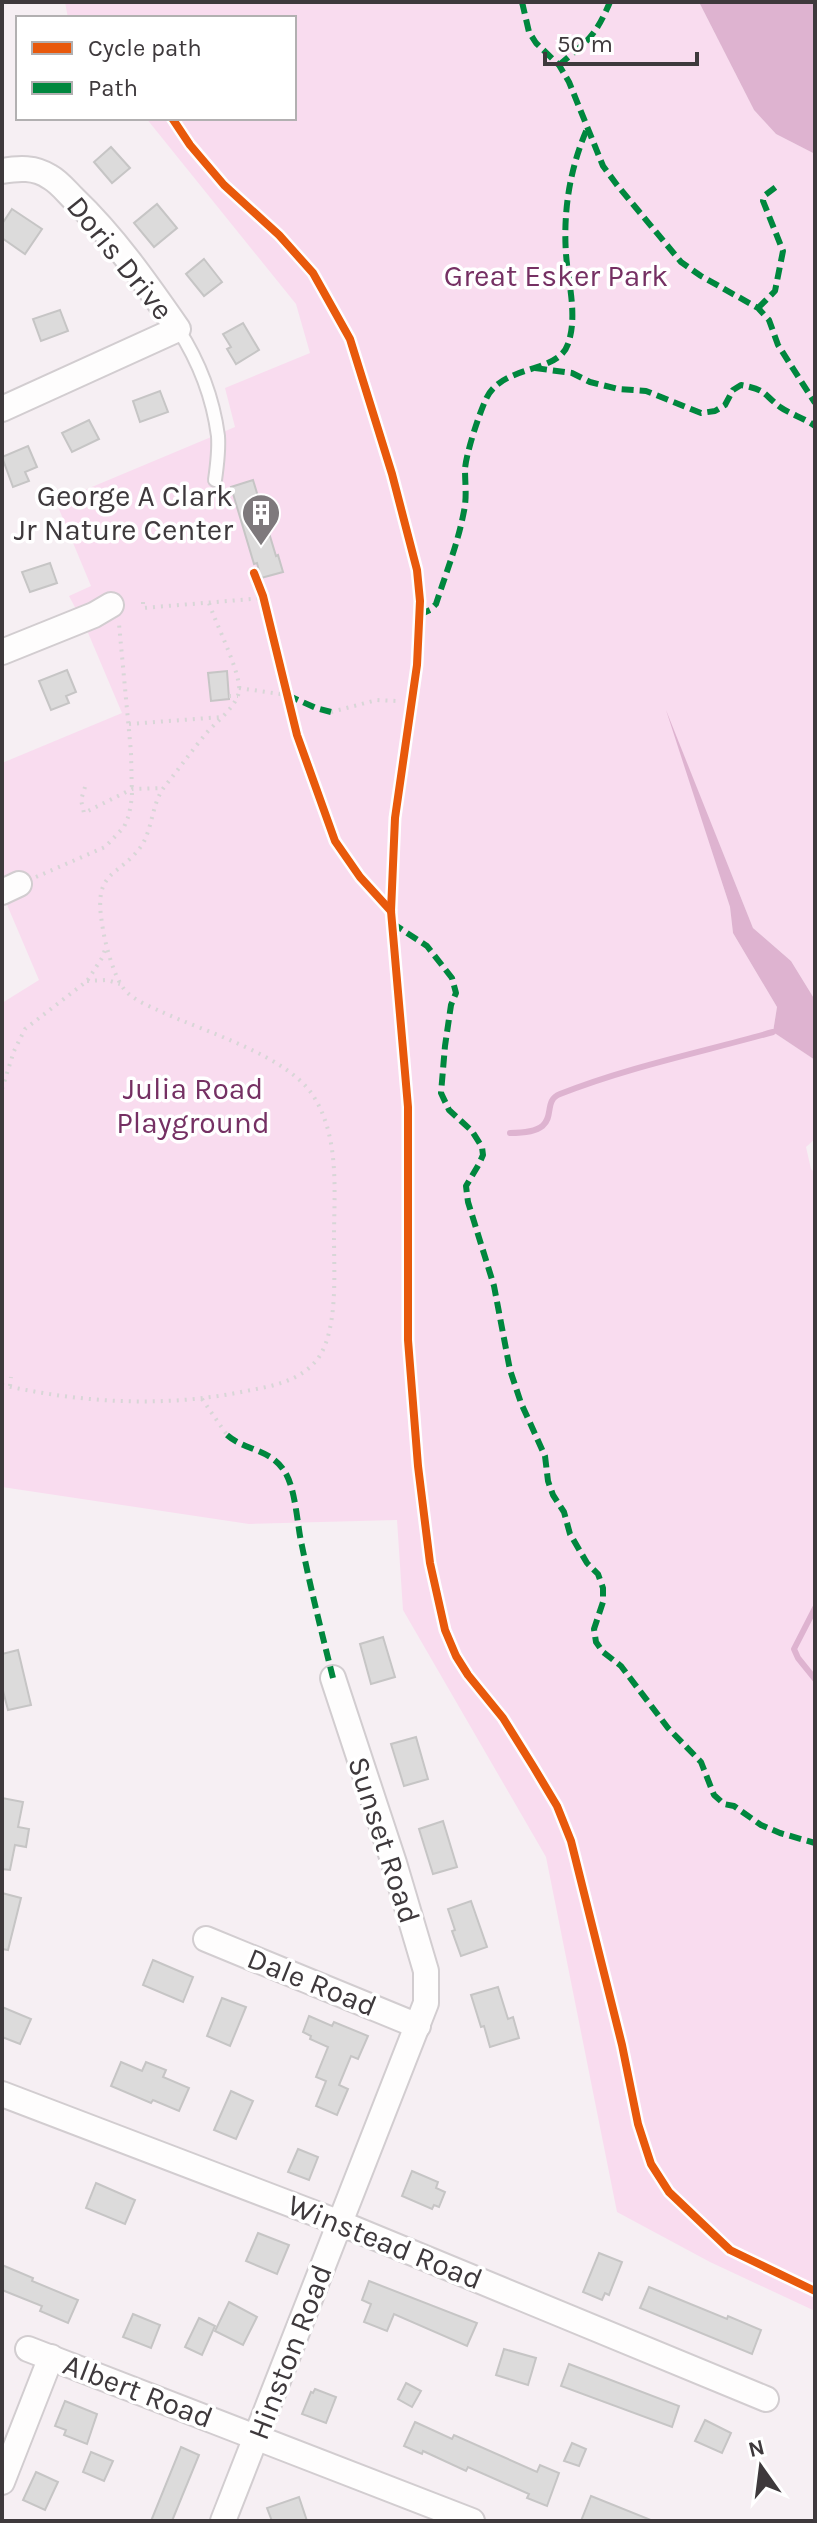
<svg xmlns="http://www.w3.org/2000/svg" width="817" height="2523" viewBox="0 0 817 2523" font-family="Karla,sans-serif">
	<rect width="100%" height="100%" fill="#f6eff3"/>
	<polygon fill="#f9dcef" points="65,2 699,2 754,110 776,134 815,154 815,1000 791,961 753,928 672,726 730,907 733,933 777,1007 773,1032 815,1060 815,1139 806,1147 811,1169 815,1173 815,2311 710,2262 617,2212 546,1857 403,1610 397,1520 249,1524 2,1487 2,1003 39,980 2,893 2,763 122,713 86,628 69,596 91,586 56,502 235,427 225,388 310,353 296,304 146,118 294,118 294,18 68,18"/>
	<g fill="#deb3d0">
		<polygon points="699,2 815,2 815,154 776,134 754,110"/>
		<polygon points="666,710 753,928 791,961 815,1000 815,1060 773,1032 777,1007 733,933 730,907"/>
	</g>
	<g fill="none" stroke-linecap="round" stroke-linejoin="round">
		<g stroke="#deb3d0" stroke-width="6">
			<path d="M510,1133C568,1133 537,1103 560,1094C628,1067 702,1052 773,1032"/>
			<polyline points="815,1608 794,1649 798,1658 815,1679"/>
		</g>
	</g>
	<g fill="#dcdbdb" stroke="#c6c5c5" stroke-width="2">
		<polygon points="111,147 130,168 112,183 94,162"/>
		<polygon points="157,204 177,228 154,247 134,223"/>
		<polygon points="12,209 42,229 25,254 2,238 2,224"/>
		<polygon points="204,259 222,282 204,296 186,274"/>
		<polygon points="60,310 68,331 41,341 33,319"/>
		<polygon points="243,323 259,350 236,364 227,349 231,347 223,334"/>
		<polygon points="160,391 168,412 140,422 133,401"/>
		<polygon points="89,420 99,439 72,452 62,433"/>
		<polygon points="28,446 37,467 25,472 29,481 13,487 2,457"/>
		<polygon points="253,480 276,556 278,555 283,572 261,578 257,563 254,564 231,487"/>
		<polygon points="50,563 57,583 30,592 22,572"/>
		<polygon points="67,670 76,692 66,696 69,703 51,710 39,681"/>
		<polygon points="227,671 229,699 211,701 208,673"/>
		<polygon points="383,1637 395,1677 371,1684 360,1644"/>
		<polygon points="18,1650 31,1705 8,1710 2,1687 2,1654"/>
		<polygon points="416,1737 428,1779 404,1786 391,1744"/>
		<polygon points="2,1798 23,1802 18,1827 29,1829 26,1847 15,1845 10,1870 2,1869"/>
		<polygon points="443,1821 457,1867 433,1874 419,1829"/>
		<polygon points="2,1893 21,1898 8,1950 2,1949"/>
		<polygon points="471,1901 487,1947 461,1956 452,1931 455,1930 448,1909"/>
		<polygon points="153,1960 193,1977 183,2002 143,1985"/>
		<polygon points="498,1987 508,2019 513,2017 519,2038 490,2047 484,2026 481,2027 471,1995"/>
		<polygon points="222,1998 246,2007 230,2046 207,2036"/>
		<polygon points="2,2007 31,2019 20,2044 2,2037"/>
		<polygon points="309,2016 332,2026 334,2022 368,2036 358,2059 351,2056 339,2085 348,2089 337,2115 316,2106 326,2081 316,2077 328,2047 310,2039 311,2036 303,2032"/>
		<polygon points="121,2062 142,2071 146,2062 166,2070 163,2077 189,2088 179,2111 153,2100 151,2103 111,2086"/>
		<polygon points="231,2091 253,2101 236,2139 214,2130"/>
		<polygon points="298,2149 318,2157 309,2180 288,2172"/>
		<polygon points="412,2171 438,2182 436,2188 445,2192 439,2207 434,2205 432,2209 402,2196"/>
		<polygon points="96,2183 135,2200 125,2224 86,2208"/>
		<polygon points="258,2233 289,2245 277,2274 246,2261"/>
		<polygon points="599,2253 622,2262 609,2295 605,2293 602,2300 583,2292"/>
		<polygon points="2,2265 33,2278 32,2281 78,2300 68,2323 40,2311 42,2306 2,2290"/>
		<polygon points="369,2281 477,2323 467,2346 394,2314 387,2331 364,2322 371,2304 362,2300"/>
		<polygon points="649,2287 727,2319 728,2316 761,2330 752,2354 640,2308"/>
		<polygon points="229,2302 257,2317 243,2345 215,2331"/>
		<polygon points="133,2314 160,2325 151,2348 123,2337"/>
		<polygon points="199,2318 215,2326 202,2355 185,2347"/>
		<polygon points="504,2349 536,2358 528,2385 496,2375"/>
		<polygon points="569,2364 679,2406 672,2427 561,2386"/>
		<polygon points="406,2383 421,2391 412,2407 398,2399"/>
		<polygon points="315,2389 336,2397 326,2423 302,2414 311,2392 313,2393"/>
		<polygon points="65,2401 97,2414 87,2444 64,2435 66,2430 55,2426"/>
		<polygon points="705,2420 731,2433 722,2453 695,2441"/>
		<polygon points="415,2422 452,2439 454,2435 537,2472 540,2465 559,2473 547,2506 527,2498 529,2494 468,2467 466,2471 423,2451 422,2454 404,2446"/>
		<polygon points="572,2443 586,2449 579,2466 564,2461"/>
		<polygon points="181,2447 199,2455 172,2521 151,2521"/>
		<polygon points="91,2452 113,2461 104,2481 83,2472"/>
		<polygon points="36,2472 58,2482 45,2510 23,2500"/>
		<polygon points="591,2496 651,2520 650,2521 581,2521"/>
		<polygon points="299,2497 307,2521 272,2521 267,2508"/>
	</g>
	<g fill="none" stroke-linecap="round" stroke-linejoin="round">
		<g stroke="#d2cdd0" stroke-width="16">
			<path id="lane" d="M178,329C198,360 213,398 218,436C219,450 217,466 215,480"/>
		</g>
		<g stroke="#d2cdd0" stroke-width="28">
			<g id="street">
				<path d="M2,171C19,168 35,167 50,177C59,182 66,191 73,198C114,237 146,283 178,329L2,409"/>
				<polyline points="2,652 94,615 111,605"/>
				<polyline points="2,892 19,884"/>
				<polyline points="206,1939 418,2026"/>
				<polyline points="2,2094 340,2223 766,2399"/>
				<polyline points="28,2349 472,2521"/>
				<polyline points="2,2482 51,2357"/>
				<polyline points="223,2521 426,2003 426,1971 394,1863 333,1678"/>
			</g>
		</g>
		<g stroke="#d8d6d7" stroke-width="4" stroke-dasharray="2 6" stroke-linecap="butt">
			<polyline points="143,602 143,608 264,598"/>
			<polyline points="239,688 287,695"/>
			<polyline points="229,696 238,696"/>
			<polyline points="331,712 377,700 396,701"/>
			<polyline points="129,724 222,717"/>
			<polyline points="85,787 81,800 84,813 132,789 163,788"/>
			<polyline points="36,877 105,847 124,827 129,815 132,797 131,752 119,624"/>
			<polyline points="87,981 107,980 120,984"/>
			<polyline points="2,1089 14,1051 25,1029 87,981 102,958 106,947"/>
			<path d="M2,1385C82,1403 166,1408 246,1391C273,1386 302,1381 319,1357C338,1328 334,1273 334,1239C334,1192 340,1139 314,1097C289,1056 205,1032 162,1012C149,1006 133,1000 124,989C113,975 104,940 102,923C93,869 119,878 142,845C153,827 152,802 165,786C178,770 190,753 204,736C214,723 235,709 239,692C242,675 215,622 209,603"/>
			<polyline points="10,1386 11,1377"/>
			<polyline points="202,1399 227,1435"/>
		</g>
		<use href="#lane" stroke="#fefdfd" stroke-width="12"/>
		<use href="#street" stroke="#fefdfd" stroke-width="24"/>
		<g stroke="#00873e" stroke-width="6" stroke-dasharray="12 6" stroke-linecap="butt">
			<polyline points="522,2 529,32 536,43 559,65 569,82 603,166 617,185 681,262 701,276 758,308 769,320 778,345 815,403"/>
			<path d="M559,65C588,40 594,39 610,2"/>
			<polyline points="758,308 775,291 783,251 763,201 764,196 776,187"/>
			<path d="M535,368L572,373L590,382L618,389L646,391L701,413L715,411L725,405L733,390L741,385C767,390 762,393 780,407C790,414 804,418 815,426"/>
			<path d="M419,615L430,610L436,604C446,573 458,543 464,511C467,497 465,483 465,469C466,454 479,414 486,399C502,364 558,374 568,344C578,316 568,282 566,254C563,211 570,168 587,129"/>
			<polyline points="287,695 316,708 331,712"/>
			<polyline points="392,923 427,946 452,978 456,993 451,1005 445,1046 441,1093 449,1110 472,1131 482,1147 483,1155 479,1164 466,1186 468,1202 494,1286 510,1370 521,1403 545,1456 548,1481 553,1495 564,1512 570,1534 587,1563 598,1574 603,1588 603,1602 594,1629 596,1642 603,1652 621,1666 668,1728 701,1762 714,1795 724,1804 734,1806 761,1825 780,1833 815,1843"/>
			<path d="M227,1435C244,1450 269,1449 283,1469C296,1486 297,1526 302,1546C311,1590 322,1634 333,1678"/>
		</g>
		<g stroke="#fff" stroke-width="13">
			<g id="cycleway">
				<polyline points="172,118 190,145 224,185 279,235 313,273 350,339 392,474 417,570 420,601 417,665 395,818 391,911 408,1107 408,1340 418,1466 430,1563 445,1630 456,1656 468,1675 503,1718 533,1766 557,1806 571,1841 622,2045 638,2124 651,2164 669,2192 730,2250 815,2291"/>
				<polyline points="254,573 263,596 297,735 335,841 360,877 391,911"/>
			</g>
		</g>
		<use href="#cycleway" stroke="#e8590c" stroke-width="8"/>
	</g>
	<defs>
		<g id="building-pin" transform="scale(2)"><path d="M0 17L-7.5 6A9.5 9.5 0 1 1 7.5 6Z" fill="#7e797c" stroke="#fff"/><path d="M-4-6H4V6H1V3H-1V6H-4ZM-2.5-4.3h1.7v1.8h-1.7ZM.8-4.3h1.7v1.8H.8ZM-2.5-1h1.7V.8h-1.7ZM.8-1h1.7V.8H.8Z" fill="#fff"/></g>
	</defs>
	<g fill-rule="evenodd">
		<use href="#building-pin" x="261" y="513"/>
	</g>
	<g text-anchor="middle" stroke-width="7" stroke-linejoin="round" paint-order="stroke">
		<g font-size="30" fill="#3e393c" stroke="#fff">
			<text transform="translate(120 258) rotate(51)" y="10">Doris Drive</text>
			<text transform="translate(384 1840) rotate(72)" y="10">Sunset Road</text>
			<text transform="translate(312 1982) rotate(22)" y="10">Dale Road</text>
			<text transform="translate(385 2242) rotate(22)" y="10">Winstead Road</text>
			<text transform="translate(290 2352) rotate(-69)" y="10">Hinston Road</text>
			<text transform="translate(138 2391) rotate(21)" y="10">Albert Road</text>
		</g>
		<g font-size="30" fill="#753063" stroke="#fff">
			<text x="556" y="286">Great Esker Park</text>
			<text x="193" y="1099">Julia Road<tspan x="193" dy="34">Playground</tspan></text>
		</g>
		<g font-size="30" fill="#3e393c" stroke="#fff" text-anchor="end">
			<text x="233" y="506">George A Clark<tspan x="233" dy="34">Jr Nature Center</tspan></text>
		</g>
	</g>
	<rect width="817" height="2523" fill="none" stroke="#3e393c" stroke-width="8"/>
	<rect x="16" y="16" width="280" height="104" fill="#ffffff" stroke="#b2b0b1" stroke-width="2"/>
	<rect x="32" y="42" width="40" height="12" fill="#e8590c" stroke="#b2b0b1" stroke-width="2"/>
	<text x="88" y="56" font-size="24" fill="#3e393c">Cycle path</text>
	<rect x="32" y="82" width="40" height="12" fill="#00873e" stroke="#b2b0b1" stroke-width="2"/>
	<text x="88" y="96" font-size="24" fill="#3e393c">Path</text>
	<g transform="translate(761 2467) rotate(346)" stroke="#ffffff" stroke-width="6" paint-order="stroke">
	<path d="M0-6L14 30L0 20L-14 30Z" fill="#3e393c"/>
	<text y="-12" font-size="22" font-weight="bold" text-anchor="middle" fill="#3e393c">N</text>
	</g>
	<path d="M545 52v12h152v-12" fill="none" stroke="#3e393c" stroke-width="4"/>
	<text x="557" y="52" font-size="24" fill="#3e393c" stroke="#ffffff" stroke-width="6" paint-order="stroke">50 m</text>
</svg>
